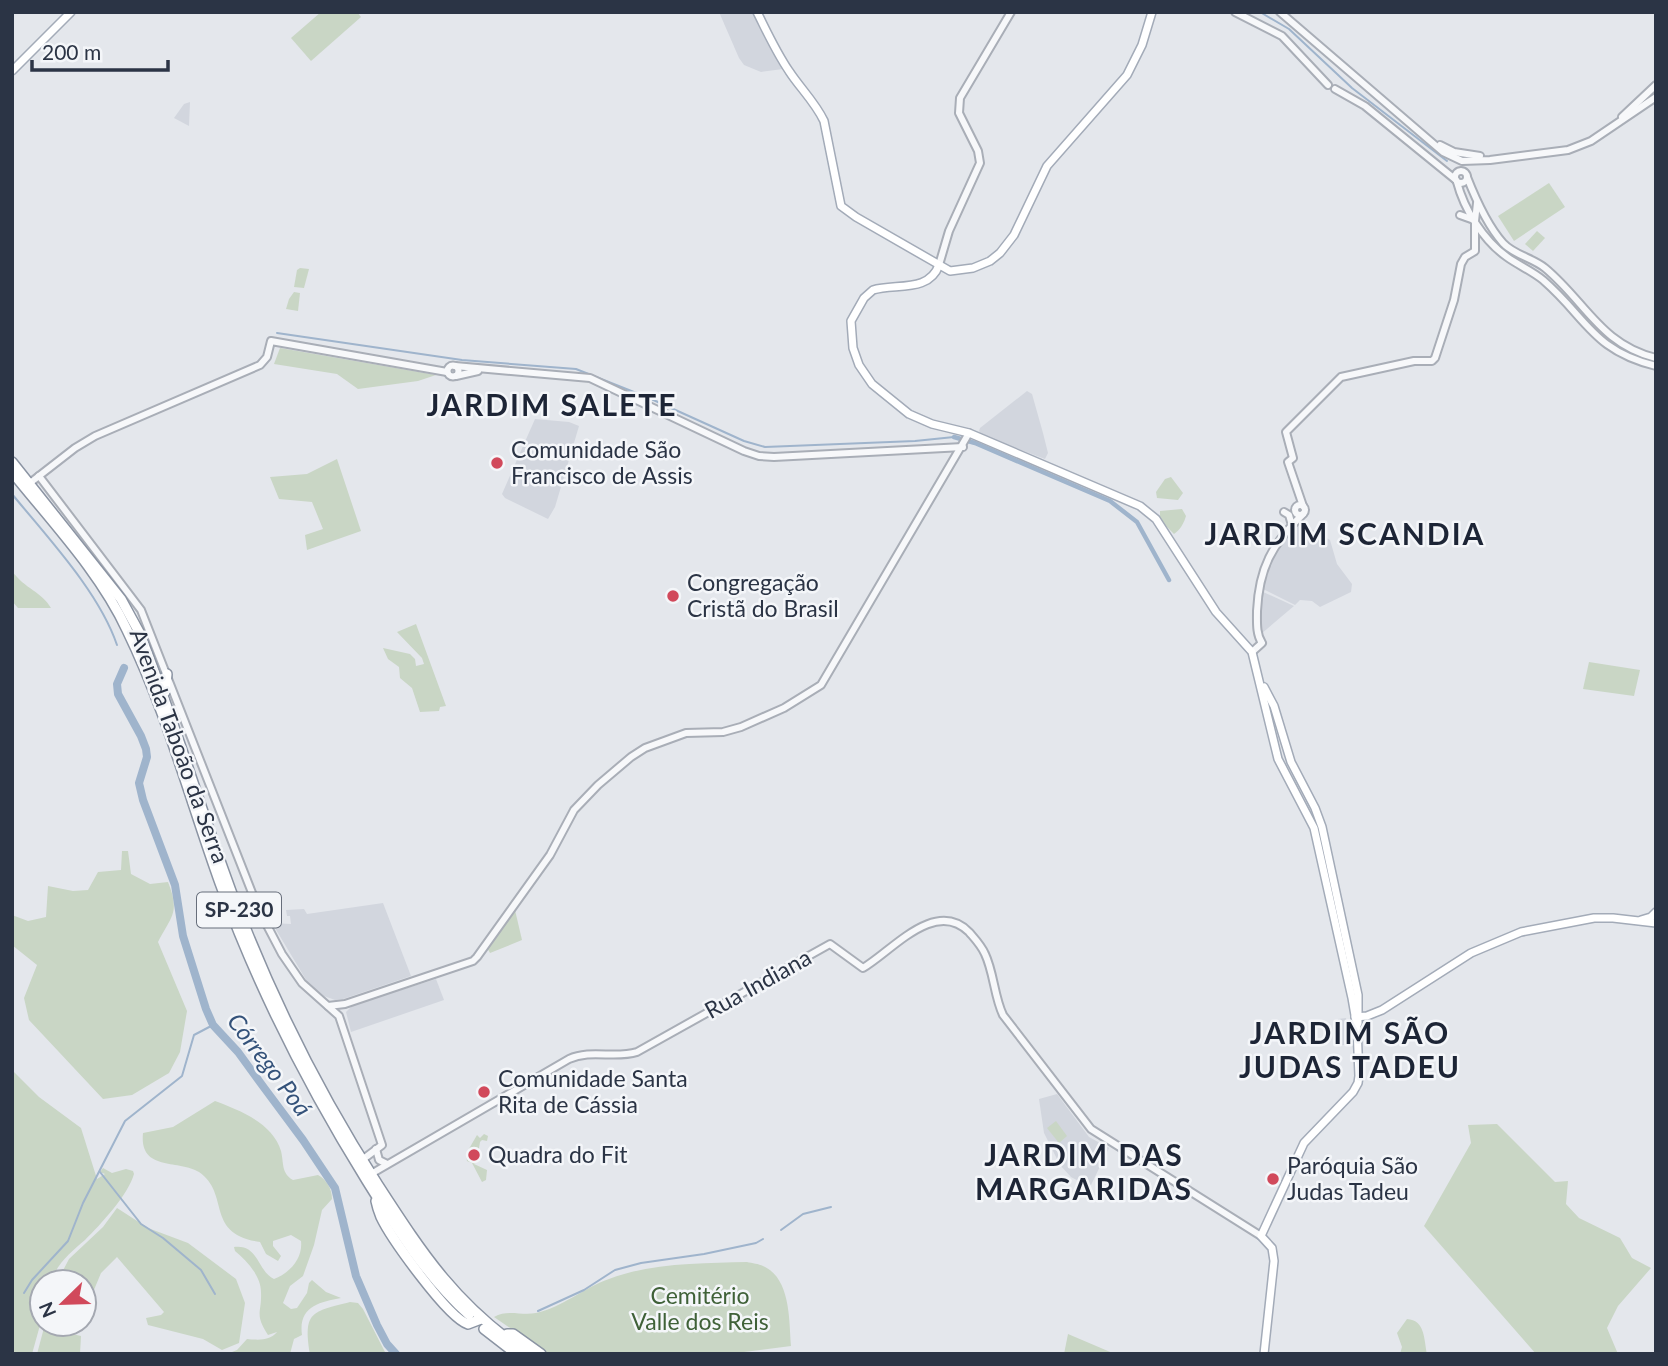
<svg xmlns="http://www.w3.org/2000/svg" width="1668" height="1366" viewBox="0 0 1668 1366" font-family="Lato,sans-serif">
	<rect width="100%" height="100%" fill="#e4e7ec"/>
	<g fill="#d2d6de">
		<polygon points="719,12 753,12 783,69 761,72 744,65 739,58"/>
		<polygon points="190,102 189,126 174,118 184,104"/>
		<polygon points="1027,391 1032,394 1043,433 1048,453 1045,459 982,435 979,431 980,428"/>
		<polygon points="535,419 569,422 579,426 555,507 548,519 505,498 502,494"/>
		<polygon points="1295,525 1313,530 1330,540 1337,564 1352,584 1351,592 1320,607 1312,601 1300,600 1295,605 1263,589 1273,557"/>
		<polygon points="1261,591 1294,606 1261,634 1259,629"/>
		<polygon points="383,903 411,976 343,999 335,1000 324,996 308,983 272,923 291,924 290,916 287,916 286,910 304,909 307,914"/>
		<polygon points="436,979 444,1000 351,1032 346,1012 353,1005"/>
		<polygon points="1346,1018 1350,1045 1337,1045 1338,1019"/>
		<polygon points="1057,1094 1089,1137 1109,1148 1091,1185 1088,1186 1071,1177 1060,1165 1044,1133 1039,1099"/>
	</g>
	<g fill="#c9d6c5">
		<polygon points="321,12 357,12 361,17 311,61 291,38"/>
		<polygon points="1549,183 1565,207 1514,241 1498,216"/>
		<polygon points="1537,231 1545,238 1533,251 1525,244"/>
		<polygon points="300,268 309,269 304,288 294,287 297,270"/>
		<polygon points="294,292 300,293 298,311 286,309 289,299"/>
		<polygon points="280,348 436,375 418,381 358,389 337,374 274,364"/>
		<polygon points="337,459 361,531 307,550 305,535 323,529 312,502 279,499 270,477 307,474"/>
		<polygon points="1171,477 1183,493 1178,500 1157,498 1156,492 1165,479"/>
		<path d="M1182,509L1186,516C1184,523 1180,530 1174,534L1160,520V511Z"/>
		<path d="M12,571C25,589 42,592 51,608H18L12,601Z"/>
		<polygon points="416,624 446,706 440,707 439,711 420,712 412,688 400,678 399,667 388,659 383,648 410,654 415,659 416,666 424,664 422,658 397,632"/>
		<polygon points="1589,662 1640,670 1634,696 1583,689"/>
		<path d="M122,851H128L131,874L150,884L168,882C180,913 172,915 158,942L187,1011L180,1052L169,1073L132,1095L103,1099L29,1020L24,998L37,965L12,945V915L28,921L46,917L48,886L73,891L88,890L98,872L121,870Z"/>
		<polygon points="515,910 522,940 490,953 485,944"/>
		<path d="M12,1070L39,1097L81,1128L97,1179L105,1174L100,1172L103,1168L112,1173L126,1169L133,1171L134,1174C128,1195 101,1224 85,1240C71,1252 57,1263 51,1282H42V1318L32,1354H12Z"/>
		<path d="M215,1101C239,1110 273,1123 281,1151C284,1163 281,1173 293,1180L318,1175C327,1180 332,1189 332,1199L322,1210L314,1245L303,1276L290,1286L283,1303L291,1309L297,1308L307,1293L309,1283L312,1280L326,1292L341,1298C319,1302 298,1307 302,1335L294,1339L290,1354H227L237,1350L247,1339C258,1340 270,1341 277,1332L268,1335C254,1313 262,1314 261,1292C261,1276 247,1261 235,1251L234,1247C259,1244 257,1271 274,1279C290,1273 303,1258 301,1241L291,1235L273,1241V1246L281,1256L278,1261L266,1254L260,1242C204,1234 231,1194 199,1172C179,1159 139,1172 143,1133L173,1127Z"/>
		<polygon points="1056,1121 1067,1136 1059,1143 1047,1128"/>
		<polygon points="1497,1124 1555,1182 1568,1181 1566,1204 1579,1218 1620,1238 1632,1258 1651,1268 1618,1306 1607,1328 1618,1354 1536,1354 1424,1226 1471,1143 1468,1125"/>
		<polygon points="484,1134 488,1136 487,1141 482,1140 480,1142 477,1160 474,1164 487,1170 486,1180 482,1182 472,1163 467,1161 466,1154 477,1135 480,1138"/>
		<polygon points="117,1208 148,1228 188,1243 236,1279 245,1303 239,1343 222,1350 203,1339 148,1325 146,1318 161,1315 164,1312 117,1257 101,1273 86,1309 84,1309 84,1282 57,1282 69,1259 103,1227"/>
		<path d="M747,1262C752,1263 759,1264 763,1266C791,1278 789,1321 791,1346L728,1354H548L494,1317C508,1309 521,1316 536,1313C563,1307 583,1288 609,1279C650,1263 703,1263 747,1262Z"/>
		<path d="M350,1302L358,1303L363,1309L386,1354H310C303,1311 312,1312 350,1302Z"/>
		<path d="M1407,1319C1425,1320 1424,1339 1427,1354H1400L1402,1347L1397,1333Z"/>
		<polygon points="45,1324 68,1324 68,1333 81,1336 80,1354 37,1354"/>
		<polygon points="1068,1334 1115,1354 1064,1354"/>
	</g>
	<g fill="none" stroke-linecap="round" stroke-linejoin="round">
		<g stroke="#9fb4cc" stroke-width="2">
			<polyline points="1260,12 1289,29 1352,88 1447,161"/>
			<polyline points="277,333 462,360 576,369 649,398 744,441 765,447 915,441 954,437"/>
			<path d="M12,494C48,538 99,592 117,645"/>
			<polyline points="100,1172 141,1224 163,1238 201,1270 215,1294"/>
			<polyline points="781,1230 803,1214 831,1207"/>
			<polyline points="24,1293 32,1280 68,1241 83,1203 125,1121 182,1076 194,1035 213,1025"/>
			<polyline points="538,1311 584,1290 615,1270 641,1263 704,1254 756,1243 763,1239"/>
		</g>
		<polyline stroke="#9fb4cc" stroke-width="4.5" points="954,437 975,443 1110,501 1137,522 1169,580"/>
		<polyline stroke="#9fb4cc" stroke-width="8" points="124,668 117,684 118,694 141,736 146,749 147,757 139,783 143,800 175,885 183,936 206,1009 213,1025 238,1052 265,1089 303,1140 335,1188 356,1276 377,1325 387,1344 396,1354"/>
		<g stroke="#a9aeb7" stroke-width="10">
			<g id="minor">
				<polyline points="1235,12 1282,36 1328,85"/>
				<polyline points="1280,12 1443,152 1462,161 1490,160 1568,150 1591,141 1656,97"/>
				<polyline points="1335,89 1365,106 1456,180"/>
				<polyline points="1622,117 1656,85"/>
				<polyline points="1440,145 1454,152 1480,156"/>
				<circle cx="1461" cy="177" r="6"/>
				<path d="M1467,177C1476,200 1487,225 1503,243C1514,255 1533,258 1545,268C1585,301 1601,345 1656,358"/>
				<path d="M1457,182C1464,209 1483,240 1507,257C1518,265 1532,271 1543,280C1587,318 1592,350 1656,366"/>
				<polyline points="1460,215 1474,220"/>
				<polyline points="939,265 949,231 980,163 978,151 959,113 960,98 1011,12"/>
				<circle cx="453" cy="371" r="5.5"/>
				<polyline points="455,366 590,378 744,451 759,456 774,457 963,447"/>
				<polyline points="456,376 478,371"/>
				<polyline points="39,476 141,610 258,908 282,954 302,983 339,1016 382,1145 362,1160"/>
				<polyline points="30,483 75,448 95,436 260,365 267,357 271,341 447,372"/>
				<circle cx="1300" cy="510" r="5"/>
				<polyline points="1303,506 1288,462 1293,458 1286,432 1341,377 1414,361 1432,361 1435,358 1454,300 1461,264 1465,257 1475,251 1475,221 1477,203"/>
				<polyline points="1284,512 1289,515 1291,522"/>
				<path d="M1252,652L1262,643C1256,634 1257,622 1257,611C1259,568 1272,544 1303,514"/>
				<polyline points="328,1006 345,1004 473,961 477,957 550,855 574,810 598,785 631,757 645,748 686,733 723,732 741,727 784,708 821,685 969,433"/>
				<polyline points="376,1149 379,1160 387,1164"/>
				<path d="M371,1174L569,1059C591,1049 615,1059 637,1052L830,944L863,968C892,951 935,898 969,932C975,939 981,945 985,954C994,973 994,996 1003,1015L1091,1129L1261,1236"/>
			</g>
		</g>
		<g stroke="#a3abb8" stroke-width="10">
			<g id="major">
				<path d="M757,12C767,32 776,52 789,71C800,88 815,102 824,121L841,206L856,217L950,271L973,268L990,261L1000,253L1014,235L1047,166L1127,75L1142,45L1152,12"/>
				<polyline points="12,71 71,12"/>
				<path d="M939,265C929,293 895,283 873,290L864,298L851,321L853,348L859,365L872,384L909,414L932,424L969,433L1140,506L1156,519L1216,612L1252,652L1278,759L1314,828L1352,998L1357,1027L1359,1076L1358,1083L1353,1092L1304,1143L1261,1236L1272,1248L1274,1261L1264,1354"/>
				<polyline points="1264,687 1274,706 1291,762 1315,808 1322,827 1358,995 1358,1023"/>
				<polyline points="1641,920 1651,917 1656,912"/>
				<polyline points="1355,1017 1367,1016 1382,1010 1471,953 1521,932 1594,918 1613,918 1656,923"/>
			</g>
		</g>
		<g stroke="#8b94a3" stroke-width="12">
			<g id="highway">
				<path d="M12,462L121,599L139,632C173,717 199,805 231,891C270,995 318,1092 378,1185C424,1256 456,1305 528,1354"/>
				<path d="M12,472C52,522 100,572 127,630C166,710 190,799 220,883C258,988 308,1086 367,1181C397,1229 427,1277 469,1315"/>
				<polyline points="165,692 167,674"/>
				<path d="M376,1201C377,1206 379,1212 381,1217C391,1238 448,1318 468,1324L481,1319"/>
				<polyline points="484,1329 515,1353"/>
				<polyline points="501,1341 507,1334 513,1334 541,1354"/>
			</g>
		</g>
		<use href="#minor" stroke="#f7f8fa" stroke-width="6"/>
		<use href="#major" stroke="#fff" stroke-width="7"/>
		<use href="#highway" stroke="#fff" stroke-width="9"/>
	</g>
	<g fill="#d1495b" stroke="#f4f6f9" stroke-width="2.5">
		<circle cx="497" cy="463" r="7"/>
		<circle cx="673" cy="596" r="7"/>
		<circle cx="484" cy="1092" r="7"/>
		<circle cx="474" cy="1155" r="7"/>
		<circle cx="1273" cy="1179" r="7"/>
	</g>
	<g text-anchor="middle" stroke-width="5" stroke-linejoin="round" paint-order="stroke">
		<rect fill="#f4f6f9" stroke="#676e7b" stroke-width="2" x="197" y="892.5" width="84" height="35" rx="5"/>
		<g font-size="21" font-weight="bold" fill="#2b3445">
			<text x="239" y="917">SP-230</text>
		</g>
		<g font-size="23" fill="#2b3445" stroke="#f4f6f9" text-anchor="start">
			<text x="511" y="458">Comunidade São<tspan x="511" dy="26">Francisco de Assis</tspan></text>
			<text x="687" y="591">Congregação<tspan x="687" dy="26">Cristã do Brasil</tspan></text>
			<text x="498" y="1087">Comunidade Santa<tspan x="498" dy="26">Rita de Cássia</tspan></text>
			<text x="488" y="1163">Quadra do Fit</text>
			<text x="1287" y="1174">Paróquia São<tspan x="1287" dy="26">Judas Tadeu</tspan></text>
		</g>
		<g font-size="23" fill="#2b3445" stroke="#f4f6f9">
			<text transform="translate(179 746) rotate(70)" y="8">Avenida Taboão da Serra</text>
			<text transform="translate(758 984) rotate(-29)" y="8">Rua Indiana</text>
		</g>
		<g font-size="23" fill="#3f6138" stroke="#f4f6f9">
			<text x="700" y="1304">Cemitério<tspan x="700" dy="26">Valle dos Reis</tspan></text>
		</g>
		<g font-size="24" font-style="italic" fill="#34527a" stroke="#f4f6f9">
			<text transform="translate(269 1065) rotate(53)" y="8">Córrego Poá</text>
		</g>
		<g font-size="30" font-weight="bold" letter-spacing="2" fill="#1d2536" stroke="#f4f6f9">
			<text x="552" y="416">JARDIM SALETE</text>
			<text x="1345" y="545">JARDIM SCANDIA</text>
			<text x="1350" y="1044">JARDIM SÃO<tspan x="1350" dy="34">JUDAS TADEU</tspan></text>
			<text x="1084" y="1166">JARDIM DAS<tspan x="1084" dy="34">MARGARIDAS</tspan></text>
		</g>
	</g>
	<rect width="1668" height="1366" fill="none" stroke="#2b3445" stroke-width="28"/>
	<g transform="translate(63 1303) rotate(247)"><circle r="33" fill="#f4f6f9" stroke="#a4a8b1" stroke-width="2"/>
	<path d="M0-5L12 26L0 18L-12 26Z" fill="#d1495b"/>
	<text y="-10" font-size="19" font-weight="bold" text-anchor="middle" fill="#2b3445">N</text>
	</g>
	<path d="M32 60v10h136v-10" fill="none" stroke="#2b3445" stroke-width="3.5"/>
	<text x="42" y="60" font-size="21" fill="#2b3445" stroke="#f4f6f9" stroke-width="5" paint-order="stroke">200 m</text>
</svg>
